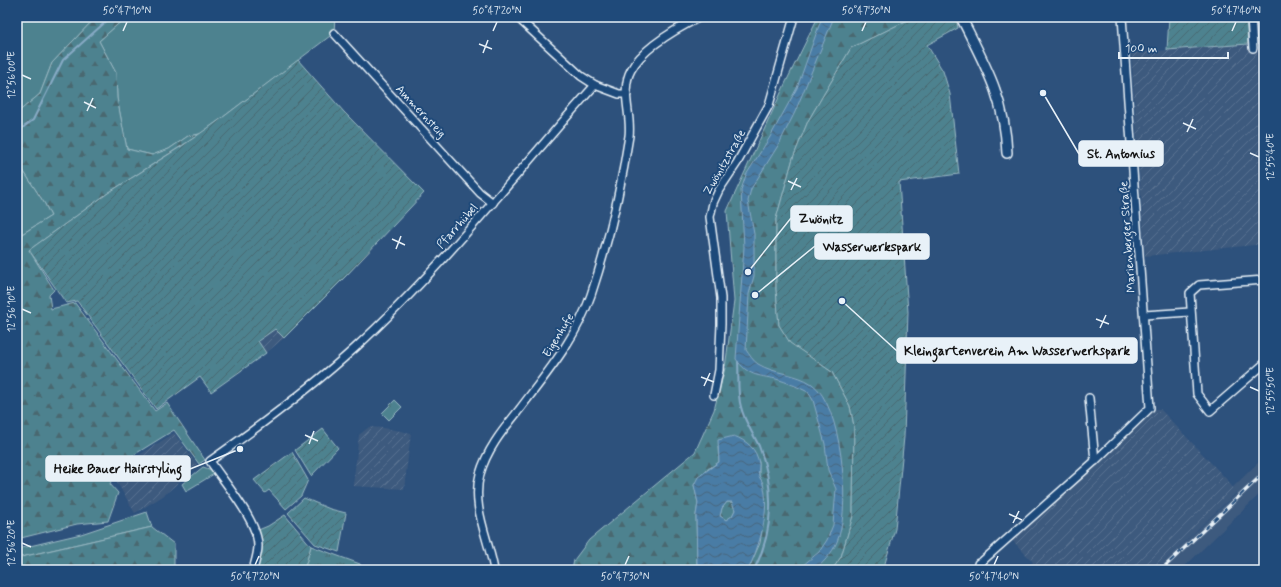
<svg xmlns="http://www.w3.org/2000/svg" width="1281" height="587" viewBox="0 0 1281 587" font-family="Mynerve,sans-serif">
	<defs>
		<pattern id="industrial-furrows" width="10" height="10" patternUnits="userSpaceOnUse"><rect width="10" height="10" fill="#3e5a7e"/><path d="M-1 1l2-2M0 10L10 0M9 11l2-2" fill="none" stroke="#5a7291"/></pattern>
		<pattern id="forest-firs" width="22" height="20" patternUnits="userSpaceOnUse"><rect width="22" height="20" fill="#4e828f"/><path d="M5 1l3.5 6h-7zM16 11l3.5 6h-7z" fill="#4a6870"/></pattern>
		<pattern id="park-tufts" width="24" height="20" patternUnits="userSpaceOnUse"><rect width="24" height="20" fill="#4e828f"/><path d="M3 7l-1-3M5 7V3M7 7l1-3M15 17l-1-3M17 17v-4M19 17l1-3" fill="none" stroke="#4a6870"/></pattern>
		<pattern id="garden-furrows" width="10" height="10" patternUnits="userSpaceOnUse"><rect width="10" height="10" fill="#4e828f"/><path d="M-1 1l2-2M0 10L10 0M9 11l2-2" fill="none" stroke="#4a6870"/></pattern>
		<pattern id="water-waves" width="16" height="10" patternUnits="userSpaceOnUse"><rect width="16" height="10" fill="#487ca5"/><path d="M0 5q4-4 8 0t8 0" fill="none" stroke="#47657c"/></pattern>
	</defs>
	<rect width="100%" height="100%" fill="#2d517c"/>
	<filter id="ink" filterUnits="userSpaceOnUse"><feTurbulence type="fractalNoise" baseFrequency=".025" numOctaves="2"/><feDisplacementMap in="SourceGraphic" scale="8" xChannelSelector="R" yChannelSelector="G"/><feConvolveMatrix kernelMatrix="1 2 1 2 8 2 1 2 1" color-interpolation-filters="sRGB"/></filter>
	<g filter="url(#ink)">
		<polygon fill="#3e5a7e" points="1264,457 1264,490 1181,570 1154,570 1236,494 1232,488"/>
		<g fill="url(#industrial-furrows)">
			<polygon points="1248,44 1248,49 1264,48 1264,244 1145,256 1131,53"/>
			<polygon points="275,329 284,338 266,353 258,342"/>
			<polygon points="1150,409 1160,409 1229,482 1236,493 1154,570 1024,570 1033,562 1010,538"/>
			<polygon points="369,427 384,428 411,433 404,489 353,486 359,435"/>
			<polygon points="174,433 198,466 163,496 135,513 115,479 123,474 119,468"/>
		</g>
		<g fill="#4e828f" stroke="#9bbac4">
			<polygon points="17,17 96,17 52,63 40,94 17,113"/>
			<polygon points="126,17 335,17 334,33 218,121 200,134 188,136 169,149 152,155 127,149 117,98 116,73 99,41"/>
			<polygon points="17,161 45,204 51,216 17,237"/>
			<polygon points="203,467 212,470 214,474 186,491 182,484"/>
			<polygon points="147,512 152,527 17,558 17,549 81,534"/>
		</g>
		<g fill="url(#forest-firs)" stroke="#9bbac4">
			<polygon points="96,17 126,17 99,41 116,73 117,98 127,149 152,155 169,149 188,136 200,134 108,193 29,250 54,290 49,295 51,309 75,303 155,411 167,403 205,460 199,464 174,430 119,464 110,484 118,493 108,521 77,524 17,539 17,237 51,216 45,204 17,161 17,113 40,94 52,63"/>
			<polygon points="818,17 906,17 906,21 851,48 808,121 793,158 776,219 776,289 779,325 791,343 832,372 850,406 854,426 853,516 841,557 832,570 748,570 760,543 763,523 763,484 759,476 759,462 753,450 718,447 719,462 705,471 694,485 698,503 696,515 697,564 702,570 572,570 574,560 589,540 695,452 714,410 725,368 734,301 727,211 785,84"/>
			<polygon points="727,502 732,502 735,510 732,516 726,520 720,516 722,508"/>
			<polygon points="152,527 174,544 174,570 17,570 17,558"/>
		</g>
		<g fill="url(#park-tufts)" stroke="#9bbac4">
			<polygon points="395,400 402,407 389,420 382,413"/>
			<polygon points="311,546 360,564 363,570 304,570"/>
		</g>
		<g fill="url(#garden-furrows)" stroke="#9bbac4">
			<polygon points="914,17 956,17 958,28 927,45 943,71 950,94 959,174 899,182 908,312 904,437 895,529 883,570 832,570 841,557 853,516 854,426 850,406 832,372 790,343 779,325 776,289 776,219 793,158 808,121 851,48"/>
			<polygon points="1169,17 1246,17 1248,44 1167,50"/>
			<polygon points="298,60 344,112 424,193 346,276 284,338 275,329 258,341 266,353 211,392 200,377 156,409 77,301 66,303 29,250 108,193 185,144 218,121"/>
			<polygon points="323,429 338,448 311,476 295,450"/>
			<polygon points="292,452 308,480 301,496 286,509 269,490 265,493 254,480"/>
			<polygon points="304,498 330,509 346,513 339,552 315,544 288,513"/>
			<polygon points="285,515 311,546 304,570 253,570 256,531 268,526"/>
		</g>
		<g fill="url(#water-waves)" stroke="#88abc6" fill-rule="evenodd">
			<path d="M822,17H834L795,112L779,144L751,189L748,201L754,234V276L749,294L746,350C749,354 753,361 758,364C774,374 796,373 812,384C842,405 850,503 839,536C835,550 826,560 815,570H797L819,552L827,540L833,525L836,489L828,470L825,444L813,400L808,392C798,387 787,382 776,379C757,375 748,376 736,359L744,247L741,190L746,175L770,137L797,88Z"/>
			<path d="M734,436C747,441 757,449 759,464C759,468 758,473 759,476C760,479 763,482 763,484C771,510 759,547 748,570H702L697,564L696,515L698,503L694,485L698,477L719,462L718,440ZM727,502H732L735,510L732,516L726,520L720,516L722,508Z"/>
		</g>
		<g fill="none" stroke-linecap="round" stroke-linejoin="round">
			<g stroke="#88abc6" stroke-width="2">
				<polyline points="17,132 33,120 63,60 111,17"/>
				<path d="M738,362C739,376 737,394 741,407C744,421 753,433 759,446C775,487 774,531 754,570"/>
			</g>
			<g stroke="#e8f1f8" stroke-width="10">
				<g id="minor">
					<polyline points="517,17 581,76 595,85"/>
					<polyline points="1251,17 1253,48"/>
					<polyline points="334,33 480,193 493,203"/>
					<polyline points="1264,280 1199,285 1190,293 1197,394 1210,411 1264,364"/>
					<polyline points="1144,315 1190,312"/>
					<polyline points="714,395 719,370 721,324 721,298 710,217 713,203 719,190 737,163 769,105 794,17"/>
					<polyline points="1089,398 1095,461"/>
					<polyline points="979,564 1095,461 1150,408 1122,17"/>
					<path d="M253,570C255,562 258,554 258,546C258,521 224,482 210,461C260,426 310,389 355,348C443,267 516,173 595,85L619,94H627"/>
					<path d="M494,570C489,539 471,507 480,474C487,449 503,430 519,410C546,374 576,339 591,295C608,244 621,189 629,136C632,115 620,90 631,70C643,47 678,28 700,17"/>
				</g>
			</g>
			<g stroke="#e8f1f8" stroke-width="12">
				<g id="secondary">
					<path d="M961,17C985,65 1005,98 1007,153"/>
					<polyline points="978,570 979,564"/>
				</g>
			</g>
			<use href="#minor" stroke="#1f4a7a" stroke-width="7"/>
			<use href="#secondary" stroke="#1f4a7a" stroke-width="9"/>
			<g stroke="#e8f1f8" stroke-width="3.5">
				<polyline id="rail" points="1161,570 1264,473"/>
			</g>
			<use href="#rail" stroke="#1f4a7a" stroke-width="2" stroke-dasharray="6" stroke-linecap="butt"/>
		</g>
	</g>
	<path fill="none" stroke="#e8f1f8" stroke-width="1.5" d="M123,31L127,22M493,31L497,22M862,31L866,22M1232,31L1236,22M479,44L492,49M483,53L488,40M22,75L31,79M84,102L96,108M87,111L93,98M1183,123L1196,129M1187,132L1193,119M1250,153L1259,157M788,181L801,187M791,190L797,178M392,239L405,245M396,249L401,236M22,309L31,313M1096,319L1109,324M1100,328L1106,315M701,377L714,382M704,386L710,373M1250,387L1259,391M305,435L318,441M309,444L314,431M1009,514L1022,520M1013,523L1019,511M22,543L31,547M255,565L259,556M625,565L629,556M994,565L998,556"/>
	<g text-anchor="middle" stroke-width="4" stroke-linejoin="round" paint-order="stroke">
		<g font-size="12" fill="#e8f1f8" stroke="#1f4a7a">
			<text transform="translate(421 111) rotate(47)" y="4">Ammernsteig</text>
			<text transform="translate(724 162) rotate(-60)" y="4">Zwönitzstraße</text>
			<text transform="translate(457 226) rotate(-48)" y="4">Pfarrhübel</text>
			<text transform="translate(1127 237) rotate(-94)" y="4">Marienberger Straße</text>
			<text transform="translate(558 335) rotate(-59)" y="4">Eigenhufe</text>
		</g>
	</g>
	<path fill="none" stroke="#e8f1f8" stroke-width="1.5" d="M1043 93L1079 154M748 272L791 218M755 295L815 246M842 301L897 351M240 449L190 469"/>
	<g fill="#e8f1f8" stroke="#1f4a7a" stroke-width="1.5">
		<circle cx="1043" cy="93" r="4"/>
		<circle cx="748" cy="272" r="4"/>
		<circle cx="755" cy="295" r="4"/>
		<circle cx="842" cy="301" r="4"/>
		<circle cx="240" cy="449" r="4"/>
	</g>
	<g fill="#e8f1f8" stroke="#e8f1f8" stroke-width="1.5">
		<rect x="1079" y="141" width="84" height="25" rx="4"/>
		<rect x="791" y="206" width="61" height="25" rx="4"/>
		<rect x="815" y="234" width="114" height="25" rx="4"/>
		<rect x="897" y="338" width="240" height="25" rx="4"/>
		<rect x="46" y="456" width="144" height="25" rx="4"/>
	</g>
	<g font-size="13" text-anchor="middle" font-weight="bold" fill="#111">
		<text x="1121" y="158">St. Antonius</text>
		<text x="821" y="223">Zwönitz</text>
		<text x="872" y="251">Wasserwerkspark</text>
		<text x="1017" y="355">Kleingartenverein Am Wasserwerkspark</text>
		<text x="118" y="473">Heike Bauer Hairstyling</text>
	</g>
	<rect width="1281" height="587" fill="none" stroke="#1f4a7a" stroke-width="44"/>
	<path d="M1119 52v6h109v-6" fill="none" stroke="#e8f1f8" stroke-width="2"/>
	<text x="1125" y="52" font-size="12" fill="#e8f1f8" stroke="#1f4a7a" stroke-width="3" paint-order="stroke">100 m</text>
	<rect x="22" y="22" width="1237" height="543" fill="none" stroke="#e8f1f8" stroke-width="1.5"/>
	<g font-size="10" text-anchor="middle" fill="#e8f1f8">
		<text x="127" y="14">50°47'10"N</text>
		<text x="497" y="14">50°47'20"N</text>
		<text x="866" y="14">50°47'30"N</text>
		<text x="1236" y="14">50°47'40"N</text>
		<text transform="translate(11 75) rotate(-90)" y="4">12°56'00"E</text>
		<text transform="translate(1270 157) rotate(-90)" y="4">12°55'40"E</text>
		<text transform="translate(11 309) rotate(-90)" y="4">12°56'10"E</text>
		<text transform="translate(1270 391) rotate(-90)" y="4">12°55'50"E</text>
		<text transform="translate(11 543) rotate(-90)" y="4">12°56'20"E</text>
		<text x="255" y="580">50°47'20"N</text>
		<text x="625" y="580">50°47'30"N</text>
		<text x="994" y="580">50°47'40"N</text>
	</g>
</svg>
